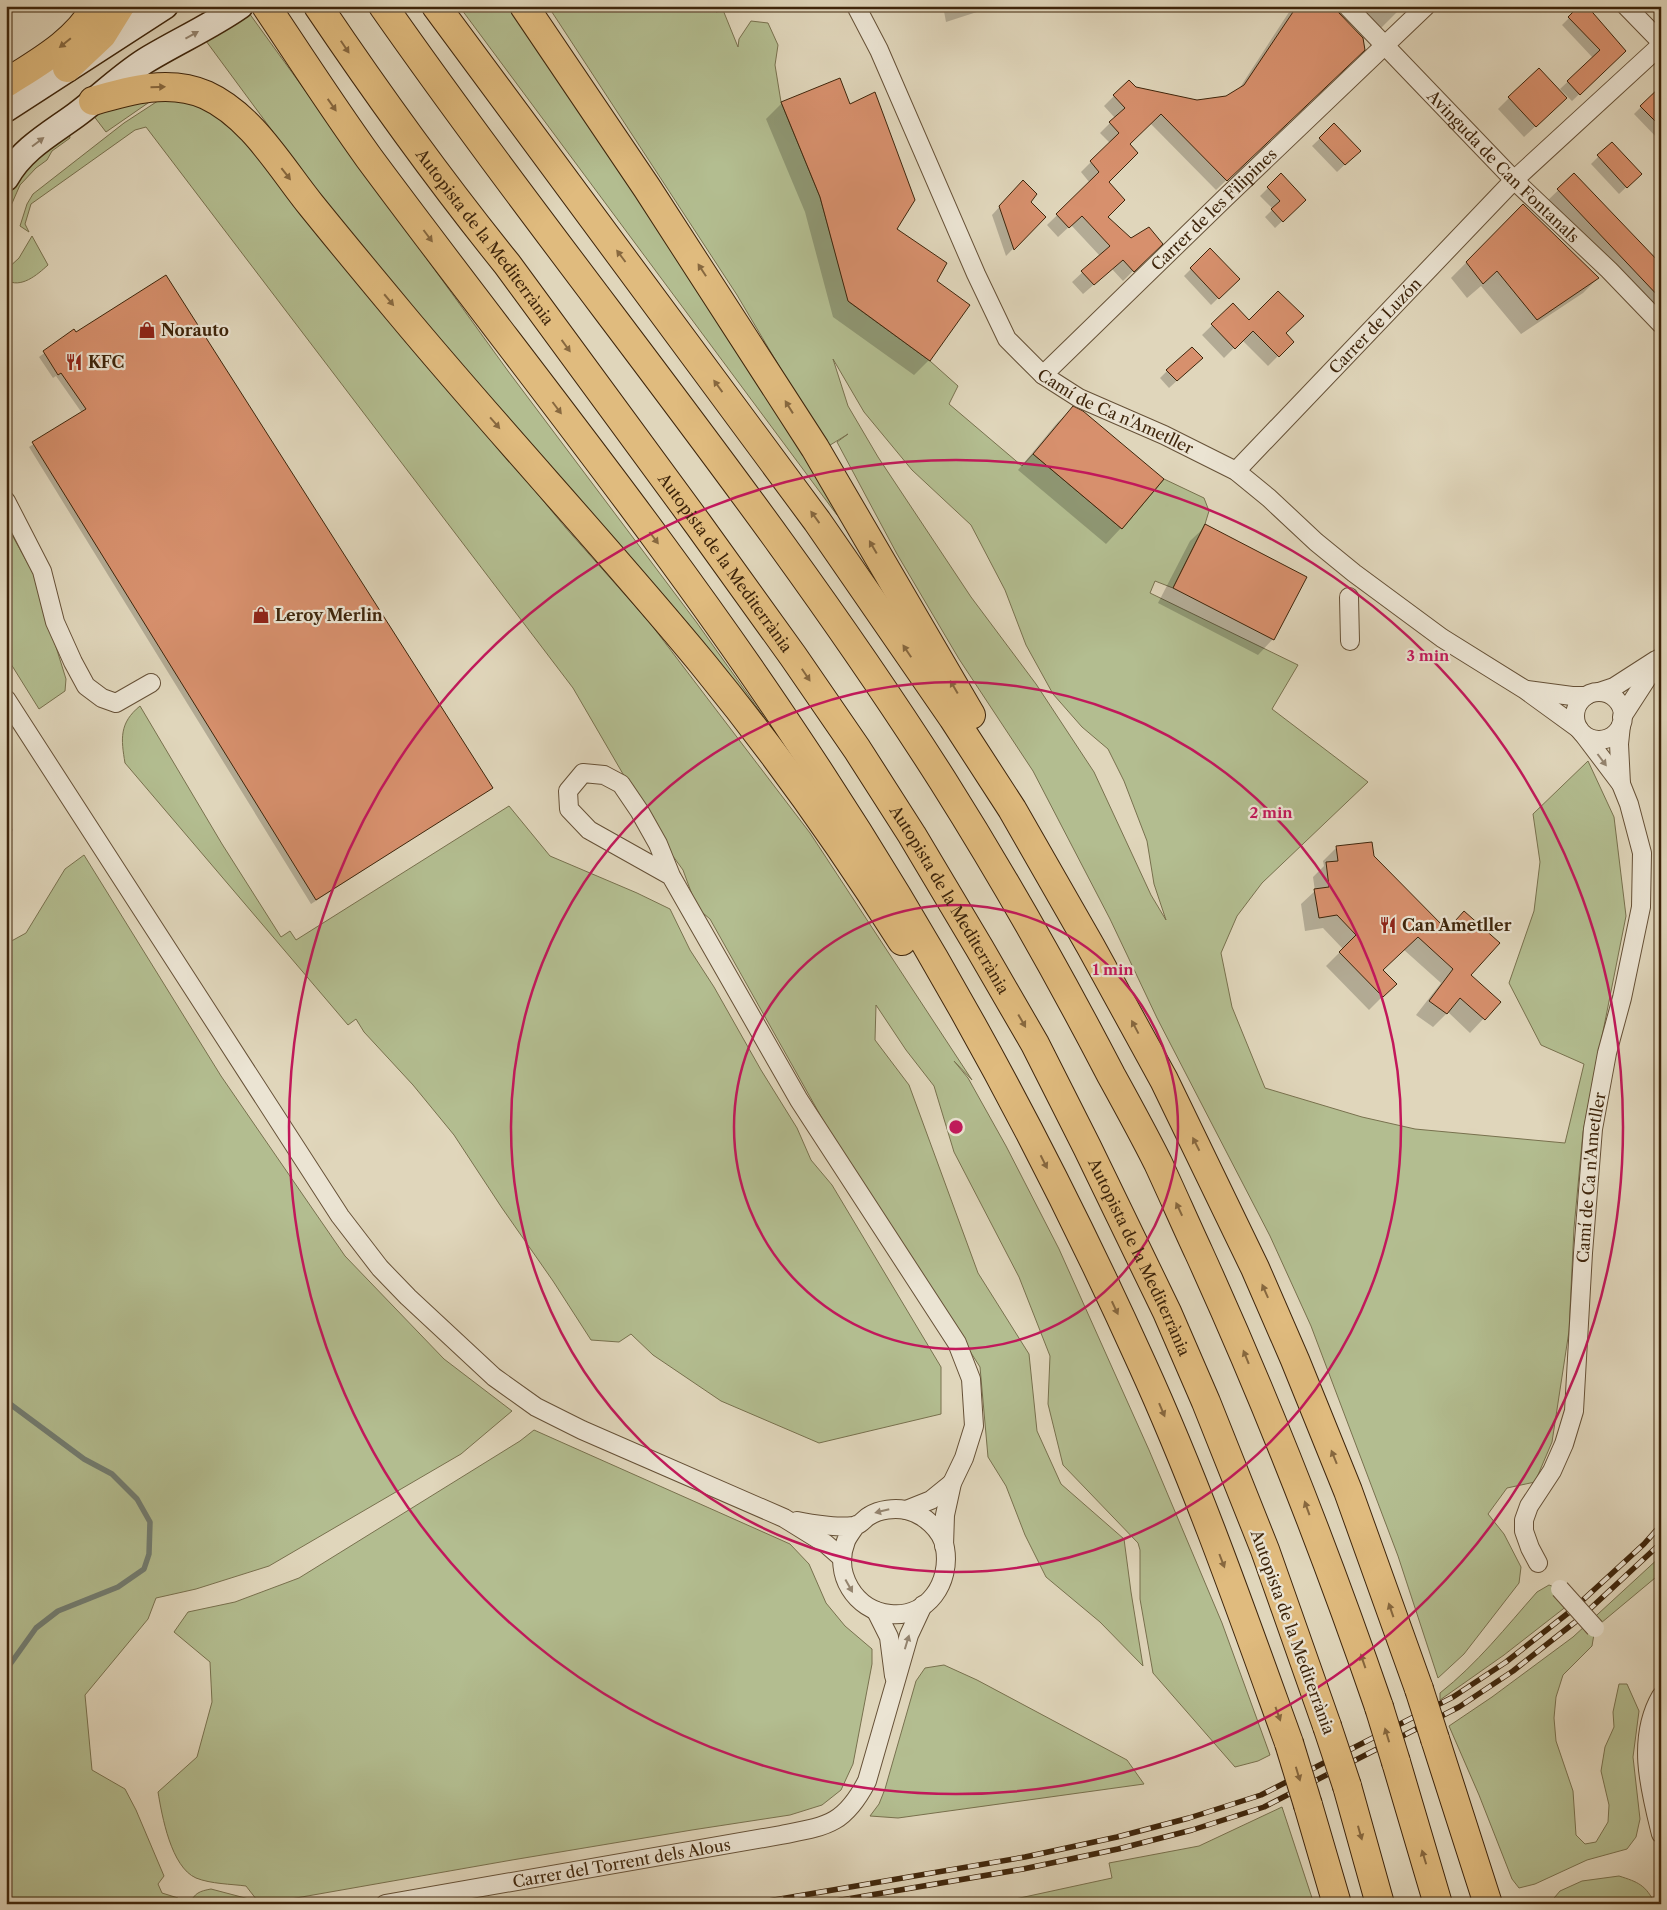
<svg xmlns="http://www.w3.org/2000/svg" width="1667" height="1910" viewBox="0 0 1667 1910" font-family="'Libre Caslon Text',serif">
	<rect width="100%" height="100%" fill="#e0d6bb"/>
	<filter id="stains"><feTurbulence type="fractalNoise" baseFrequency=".004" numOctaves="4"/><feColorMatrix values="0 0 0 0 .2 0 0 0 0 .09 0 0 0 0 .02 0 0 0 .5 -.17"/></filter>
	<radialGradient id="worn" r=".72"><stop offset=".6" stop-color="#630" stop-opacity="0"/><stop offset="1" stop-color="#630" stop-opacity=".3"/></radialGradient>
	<g fill="#b3bd90" stroke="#78714e" fill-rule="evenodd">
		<polygon points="459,6 509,6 618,163 843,515 837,515"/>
		<path d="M548,6H714L716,12L723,10L738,47L739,39L751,21L768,23L778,45L775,65L781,102L820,197L849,302L930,361L958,386L949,404L1022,466L1033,454L1122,529L1164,479L1204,498L1209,511L1205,524L1173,588L1155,581L1150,593L1298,665L1272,709L1368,782L1262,883L1237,916L1221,953L1232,1007L1265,1088L1362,1117L1415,1129L1565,1143L1584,1064L1541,1045L1509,983L1534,911L1540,862L1533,814L1588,761L1614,817L1626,916L1583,1132L1574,1228L1569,1331L1552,1442L1535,1482L1507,1488L1488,1514L1504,1534L1521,1567L1519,1583L1464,1654L1438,1678L1398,1556L1311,1326L1270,1236L1157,1018L1110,919L1033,771L959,659L897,554L837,442L848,434L827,447L737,295ZM833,359L864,412L912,470L971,525L1005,590L1026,645L1053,694L1082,727L1108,749L1124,781L1147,841L1154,884L1166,920L1151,895L1094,772L1036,684L971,597L878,457L848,406Z"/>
		<polygon points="249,13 508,371 697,623 793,758 327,205 206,41"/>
		<polygon points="161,94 106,132 93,115"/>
		<polygon points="167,95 213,109 238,134 565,527 650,623 810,833 972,1080 954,1061 968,1078 1006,1146 1059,1249 1149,1450 1222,1623 1270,1755 1258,1761 1235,1767 1153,1673 1140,1599 1140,1550 1138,1543 1063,1465 1048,1404 1050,1356 1019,1277 954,1152 934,1086 906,1050 876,1005 875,1040 909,1085 978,1273 1029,1354 1037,1431 1061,1484 1124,1539 1131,1592 1143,1666 1100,1622 1046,1577 1025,1535 1006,1486 988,1457 980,1367 823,1120 710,919 697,908 683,870 662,841 573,688 146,127 135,130 31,204 25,224 29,232 20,226 27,204 33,194 124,123"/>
		<polygon points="69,132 70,138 52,151 47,160 36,168 20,185 6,217 11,192 22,170"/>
		<path d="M32,236L48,265C37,275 21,289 6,280V270L19,258Z"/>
		<polygon points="6,524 33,573 66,679 65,691 39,709 6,656"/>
		<path d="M140,706L222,844L281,937L290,931L296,940L509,806L550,856L637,893L670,909L690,950L714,987L761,1070L797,1128L811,1160L832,1185L941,1367V1414L819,1443L721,1401L653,1355L631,1334L619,1342L591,1340L553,1281L502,1208L454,1135L413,1085L364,1032L356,1019L348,1025L125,763C121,739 119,723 140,706Z"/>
		<polygon points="84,855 221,1076 345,1256 444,1359 512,1411 461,1454 269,1566 196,1589 156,1598 148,1619 85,1695 92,1770 125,1789 136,1810 164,1876 158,1884 162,1893 178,1898 178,1904 6,1904 6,944 26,933 65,869"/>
		<path d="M534,1430L790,1544L809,1564L826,1603L845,1626L872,1649V1664L853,1764L841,1790L822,1805L790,1815L692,1830L512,1860L279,1901V1904H260L246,1886C231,1884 211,1884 196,1878C171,1867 162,1816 158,1792L197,1757L212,1702L210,1662L174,1632L188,1612L235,1602L299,1578L520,1441Z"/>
		<polygon points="1661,1556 1661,1573 1595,1628 1592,1646 1563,1675 1556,1697 1554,1718 1556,1741 1573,1791 1576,1835 1585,1844 1596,1842 1608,1822 1609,1805 1601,1771 1605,1747 1614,1727 1613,1712 1619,1684 1627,1684 1639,1711 1633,1757 1640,1819 1636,1837 1627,1849 1587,1860 1535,1884 1519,1888 1512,1879 1479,1795 1449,1726 1492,1697 1573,1637"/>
		<path d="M1549,1585L1560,1589L1572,1602L1504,1655L1440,1700V1693C1477,1664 1506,1627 1537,1592Z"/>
		<polygon points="944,1665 977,1680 1127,1760 1144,1784 898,1818 870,1816 879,1804 885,1789 916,1681 925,1668"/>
		<path d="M1661,1713V1797C1656,1767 1650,1743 1661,1713Z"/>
		<polygon points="1282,1807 1314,1904 992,1904 1112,1878 1109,1863 1199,1846"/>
		<path d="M1619,1876C1638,1882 1646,1885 1655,1904H1549L1560,1891L1582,1881Z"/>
		<path d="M211,1889L249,1899L250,1904H190C194,1893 200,1891 211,1889Z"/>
	</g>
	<g fill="#0003">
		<polygon points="943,6 998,6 996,9 980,11 946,22"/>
		<polygon points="1293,6 1335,6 1353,60 1216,190 1150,123 1128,144 1107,182 1107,217 1131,240 1161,243 1123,281 1112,269 1083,294 1072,282 1100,256 1071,225 1058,237 1047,225 1090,183 1081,172 1110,143 1100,133 1115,118 1104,106 1129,81 1135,88 1197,101 1226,97 1239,89"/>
		<polygon points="1356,6 1403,6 1379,30"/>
		<polygon points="1581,6 1617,58 1572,101 1560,89 1593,58 1562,25"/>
		<polygon points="1661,87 1661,142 1634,114"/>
		<polygon points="1509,98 1554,109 1524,137 1498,109"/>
		<polygon points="782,103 850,105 896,230 936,282 929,360 914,375 833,317 805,212 766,119"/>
		<polygon points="1334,125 1359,151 1337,172 1312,146"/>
		<polygon points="1612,143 1640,174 1619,194 1591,164"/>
		<polygon points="1281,175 1304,200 1275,228 1265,217 1273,209 1260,196"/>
		<polygon points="1574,175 1661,266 1661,329 1544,204"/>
		<polygon points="1016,189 1044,217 1006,256 992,215"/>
		<polygon points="1523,205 1598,278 1583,293 1521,334 1481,286 1467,298 1451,278"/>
		<polygon points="1210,250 1238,279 1211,305 1184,276"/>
		<polygon points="1233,305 1249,322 1284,334 1292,342 1268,366 1242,340 1224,358 1202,335"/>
		<polygon points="74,331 491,788 311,904 29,447 82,413 56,376 53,378 39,357"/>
		<polygon points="1194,365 1169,388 1160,378 1167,371"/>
		<polygon points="1073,408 1121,528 1106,544 1018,470 1057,423"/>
		<polygon points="1206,526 1273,639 1258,655 1158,603 1190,541"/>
		<polygon points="6,819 13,830 6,837"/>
		<polygon points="1337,847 1373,856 1469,975 1499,1002 1470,1033 1448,1012 1433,1027 1416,1015 1441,983 1403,949 1382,971 1395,984 1369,1010 1326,966 1343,949 1323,928 1305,931 1301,904 1315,891 1313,877 1324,866 1323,861"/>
	</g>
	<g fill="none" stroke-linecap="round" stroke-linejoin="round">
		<polyline stroke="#727d72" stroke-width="5.5" points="6,1401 84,1459 112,1474 137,1499 150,1522 149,1554 144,1569 118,1587 58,1611 36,1628 6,1670"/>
	</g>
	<g fill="#d7906d" stroke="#3e250b">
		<polygon points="1297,6 1337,6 1339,13 1363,38 1365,50 1227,181 1161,114 1130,144 1138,153 1109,182 1125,200 1108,217 1131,238 1149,227 1163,244 1134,272 1123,260 1094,285 1081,271 1110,246 1082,216 1069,228 1056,214 1099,172 1090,161 1119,133 1109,122 1125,108 1113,95 1129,80 1136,87 1197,100 1226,96 1244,85"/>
		<polygon points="1579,6 1587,6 1626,51 1580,95 1567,81 1600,50 1568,17"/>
		<polygon points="1539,68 1567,98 1536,127 1508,97"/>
		<polygon points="840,78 850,104 875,92 915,200 897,229 947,263 937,281 970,305 930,361 848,301 820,197 781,102"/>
		<polygon points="1661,86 1661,127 1640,106"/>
		<polygon points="1334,123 1361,151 1345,165 1319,138"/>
		<polygon points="1612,142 1642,174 1627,188 1597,155"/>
		<polygon points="1281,173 1306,200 1283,222 1271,209 1280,201 1267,187"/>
		<polygon points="1574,173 1661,264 1661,299 1557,189"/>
		<polygon points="1023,180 1037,194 1031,202 1046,217 1014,250 999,206"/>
		<polygon points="1523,204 1599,278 1537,320 1497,271 1483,284 1466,262"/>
		<polygon points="1210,248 1240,279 1219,299 1190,268"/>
		<polygon points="166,275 493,788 316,900 32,442 86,409 61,373 58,375 43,351 74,329 76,332"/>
		<polygon points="1278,291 1304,316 1286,333 1294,342 1279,357 1253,331 1235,349 1211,324 1233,303 1249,320"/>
		<polygon points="1192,347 1203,358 1177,381 1166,370"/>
		<polygon points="1073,406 1083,411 1164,479 1122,529 1033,454"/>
		<polygon points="1205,524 1307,577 1274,640 1173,588"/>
		<polygon points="1372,842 1374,856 1447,930 1464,911 1500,943 1471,975 1501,1002 1485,1020 1460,998 1447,1014 1429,1001 1453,969 1418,937 1383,970 1397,984 1383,997 1339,952 1356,935 1337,915 1319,918 1314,889 1329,887 1326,862 1338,861 1336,846"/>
	</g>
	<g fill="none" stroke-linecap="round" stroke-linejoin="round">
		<g stroke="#665137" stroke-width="20">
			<g id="street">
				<path id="s1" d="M856,6L879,50L976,274L1007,339L1043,375L1079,398L1164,435L1236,471L1269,498L1316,542L1354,573L1442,638L1524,689L1579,729"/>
				<path id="s2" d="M1347,6L1514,180L1609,270L1661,324"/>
				<polyline points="1626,6 1661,42"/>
				<path id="s3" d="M1043,375L1225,198L1426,6"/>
				<path id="s4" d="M1236,471L1514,180L1661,45"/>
				<polyline points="6,501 42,571 55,622 73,662 86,686 102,698 116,703 151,683"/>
				<polyline points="1349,597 1350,641"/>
				<polyline points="1527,690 1572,696 1586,696"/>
				<polyline points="1599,692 1614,687 1656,660"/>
				<circle cx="1599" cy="716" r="24"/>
				<polyline points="6,699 340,1216 380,1268 408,1297 494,1377 536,1407 582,1430 784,1518 826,1544 842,1558"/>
				<polyline points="1622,717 1661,657"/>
				<polyline points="1621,725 1619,744 1621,784"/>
				<polyline points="671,876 589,830 569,809 568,791 583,773 604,775 621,784 640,812 658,844 671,876 799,1100 957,1343 971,1379 974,1426 964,1458 952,1483 945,1515 944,1546"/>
				<polyline points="906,1510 931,1500 952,1483"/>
				<path d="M797,1521C810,1524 846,1529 857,1525C862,1523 865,1518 869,1516C880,1509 895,1508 906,1510C924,1514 942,1530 945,1548C951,1582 928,1618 890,1614C855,1610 833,1574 846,1541C848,1536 853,1530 856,1525"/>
				<path id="s5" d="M1538,1563L1530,1548L1524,1531V1520L1529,1506L1552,1471L1564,1444L1574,1411L1583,1253L1593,1129L1607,1053L1622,998L1641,907L1642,853L1629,804L1621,784L1584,735"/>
				<polyline points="876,1611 889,1637 894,1676"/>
				<path d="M1661,1696C1636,1739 1650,1790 1661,1834"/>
				<path id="s6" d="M385,1904L781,1835C827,1826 844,1825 867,1781L909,1635L923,1605"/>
			</g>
		</g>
		<g stroke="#3e250b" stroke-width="28">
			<g id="secondary">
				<polyline points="6,109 165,6"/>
				<path d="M6,178C22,149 50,134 76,115C99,98 120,77 145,61C176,42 210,27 240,6"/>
			</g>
		</g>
		<g stroke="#3e250b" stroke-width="30">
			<g id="highway">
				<path d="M266,6C300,57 333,108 369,158C512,351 665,539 798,740C930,937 1044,1147 1142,1364C1198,1487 1243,1616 1289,1743"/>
				<path id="s7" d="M318,6C378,95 440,181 507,264L698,524L793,656L857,749L912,835L980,949L1035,1044L1087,1147L1167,1312L1206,1402L1265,1550L1327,1726"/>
				<path d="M383,6C566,267 772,512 943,781C1003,876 1059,975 1111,1075C1127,1104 1143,1133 1158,1163C1172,1193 1185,1223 1199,1253C1267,1402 1326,1553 1379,1707"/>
				<polyline points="436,6 817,521 953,718 1012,809 1091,947 1164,1080 1255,1268 1295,1360 1348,1491 1419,1689"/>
				<polyline points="524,6 647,188 815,448 971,715"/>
				<polyline points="67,68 102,35 120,6"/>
				<path d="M6,83C39,62 76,42 96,6"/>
				<path d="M93,101C130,90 170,79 206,95C252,116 281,168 311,205C340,241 370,277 400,313C499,432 605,545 703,664C775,752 841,845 902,941"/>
				<polyline points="1435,1739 1488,1904"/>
				<polyline points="1396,1762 1438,1904"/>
				<polyline points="1347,1786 1380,1904"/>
				<polyline points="1308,1805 1337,1904"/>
			</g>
		</g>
		<use href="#street" stroke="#ebe4d3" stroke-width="18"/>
		<use href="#secondary" stroke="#ebe4d3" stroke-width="25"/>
		<use href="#highway" stroke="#e0bb7e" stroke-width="28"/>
		<g stroke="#3e250b" stroke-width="5.5">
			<g id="rail">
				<polyline points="751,1904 1025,1857 1117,1837 1189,1818 1261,1795 1453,1697 1506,1662 1572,1610 1644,1544 1661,1525"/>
				<polyline points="818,1904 1023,1869 1118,1849 1192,1830 1264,1807 1459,1707 1513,1671 1579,1619 1661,1543"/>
			</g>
		</g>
		<use href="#rail" stroke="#ebe4d3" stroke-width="4" stroke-dasharray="11" stroke-linecap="butt"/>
		<g stroke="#665137" stroke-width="20" stroke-linecap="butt">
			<polyline id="street-bridge" points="1560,1589 1595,1628"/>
		</g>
		<g stroke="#3e250b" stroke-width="30" stroke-linecap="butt">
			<g id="highway-bridge">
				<polyline points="1419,1689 1435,1739"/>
				<polyline points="1379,1707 1396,1762"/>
				<polyline points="1327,1726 1347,1786"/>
				<polyline points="1289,1743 1308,1805"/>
			</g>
		</g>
		<use href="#street-bridge" stroke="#ebe4d3" stroke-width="18"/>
		<use href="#highway-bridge" stroke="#e0bb7e" stroke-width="28"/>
	</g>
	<defs><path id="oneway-solid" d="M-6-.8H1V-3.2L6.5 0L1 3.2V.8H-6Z" transform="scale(1.25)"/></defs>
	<g fill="#94846f">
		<use href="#oneway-solid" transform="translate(192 35) rotate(-29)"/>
		<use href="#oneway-solid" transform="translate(38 142) rotate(-37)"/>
		<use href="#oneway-solid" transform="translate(1602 760) rotate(53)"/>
		<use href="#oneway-solid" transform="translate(882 1511) rotate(166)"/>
		<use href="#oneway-solid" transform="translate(849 1586) rotate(61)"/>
		<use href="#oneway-solid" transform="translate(907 1642) rotate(-73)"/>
	</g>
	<g fill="#87683f">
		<use href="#oneway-solid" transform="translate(65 43) rotate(141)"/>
		<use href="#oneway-solid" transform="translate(345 47) rotate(56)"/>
		<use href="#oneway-solid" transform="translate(158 87) rotate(-1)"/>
		<use href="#oneway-solid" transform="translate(332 105) rotate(55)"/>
		<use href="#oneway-solid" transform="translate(286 174) rotate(52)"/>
		<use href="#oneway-solid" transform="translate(428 236) rotate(53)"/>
		<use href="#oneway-solid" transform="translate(621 256) rotate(-127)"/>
		<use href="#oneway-solid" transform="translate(702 270) rotate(-123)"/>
		<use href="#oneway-solid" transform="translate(389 300) rotate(50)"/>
		<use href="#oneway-solid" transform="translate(566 346) rotate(54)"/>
		<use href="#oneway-solid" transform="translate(718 386) rotate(-126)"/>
		<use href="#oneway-solid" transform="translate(789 407) rotate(-122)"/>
		<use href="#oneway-solid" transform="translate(557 408) rotate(53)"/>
		<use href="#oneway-solid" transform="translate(495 423) rotate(49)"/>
		<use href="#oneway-solid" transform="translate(815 517) rotate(-126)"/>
		<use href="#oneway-solid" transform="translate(654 538) rotate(53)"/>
		<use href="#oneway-solid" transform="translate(873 547) rotate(-120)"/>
		<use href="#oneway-solid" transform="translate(907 651) rotate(-124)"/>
		<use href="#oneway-solid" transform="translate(806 675) rotate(56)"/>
		<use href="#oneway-solid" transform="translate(954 687) rotate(-120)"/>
		<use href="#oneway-solid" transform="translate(1022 1021) rotate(60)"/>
		<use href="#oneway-solid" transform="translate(1135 1027) rotate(-118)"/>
		<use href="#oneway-solid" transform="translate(1196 1144) rotate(-117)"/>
		<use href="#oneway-solid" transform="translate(1044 1162) rotate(63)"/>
		<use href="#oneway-solid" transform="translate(1179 1209) rotate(-115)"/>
		<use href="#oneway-solid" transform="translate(1265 1291) rotate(-114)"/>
		<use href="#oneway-solid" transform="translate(1115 1308) rotate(65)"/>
		<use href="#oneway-solid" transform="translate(1246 1357) rotate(-112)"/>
		<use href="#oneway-solid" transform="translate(1162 1410) rotate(67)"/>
		<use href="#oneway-solid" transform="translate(1334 1457) rotate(-112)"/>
		<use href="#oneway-solid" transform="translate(1307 1508) rotate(-110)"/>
		<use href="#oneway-solid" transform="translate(1222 1561) rotate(69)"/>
		<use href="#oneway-solid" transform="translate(1391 1610) rotate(-109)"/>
		<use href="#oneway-solid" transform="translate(1363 1661) rotate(-109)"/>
		<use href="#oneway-solid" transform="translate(1278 1714) rotate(70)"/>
		<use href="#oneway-solid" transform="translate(1387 1735) rotate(-107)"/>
		<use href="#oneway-solid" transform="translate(1298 1774) rotate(73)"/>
		<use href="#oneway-solid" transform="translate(1360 1833) rotate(74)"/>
		<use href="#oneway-solid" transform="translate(1424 1857) rotate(-107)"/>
	</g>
	<g fill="none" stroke="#c2185b" stroke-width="2.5">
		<circle cx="956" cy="1127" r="222"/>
		<circle cx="956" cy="1127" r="445"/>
		<circle cx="956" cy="1127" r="667"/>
	</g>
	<defs>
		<g id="shop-bare" transform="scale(1.35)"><path d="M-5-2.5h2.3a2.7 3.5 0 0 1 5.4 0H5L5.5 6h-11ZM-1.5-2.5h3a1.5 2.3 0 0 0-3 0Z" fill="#8f2418" stroke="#ebe4d3" stroke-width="2.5" paint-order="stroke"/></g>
		<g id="restaurant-bare" transform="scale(1.35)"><path d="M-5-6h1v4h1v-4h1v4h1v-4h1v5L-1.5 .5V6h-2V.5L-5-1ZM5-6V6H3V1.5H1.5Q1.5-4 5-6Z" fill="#8f2418" stroke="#ebe4d3" stroke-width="2.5" paint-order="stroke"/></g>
	</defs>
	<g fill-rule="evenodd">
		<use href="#shop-bare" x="147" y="330"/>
		<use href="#restaurant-bare" x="74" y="362"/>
		<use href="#shop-bare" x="261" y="615"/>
		<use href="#restaurant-bare" x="1388" y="925"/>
	</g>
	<g text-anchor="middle" stroke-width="4.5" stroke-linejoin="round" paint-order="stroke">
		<g font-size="16" fill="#3e250b" stroke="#ebe4d3">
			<text dy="6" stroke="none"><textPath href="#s2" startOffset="224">Avinguda de Can Fontanals</textPath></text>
			<text dy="6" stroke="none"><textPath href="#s3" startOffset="238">Carrer de les Filipines</textPath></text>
			<text dy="6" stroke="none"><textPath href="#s7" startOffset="285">Autopista de la Mediterrània</textPath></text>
			<text dy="6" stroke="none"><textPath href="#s4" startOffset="201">Carrer de Luzón</textPath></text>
			<text dy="6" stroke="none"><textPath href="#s1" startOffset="498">Camí de Ca n'Ametller</textPath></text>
			<text dy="6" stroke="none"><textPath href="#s7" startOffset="690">Autopista de la Mediterrània</textPath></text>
			<text dy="6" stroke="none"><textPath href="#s7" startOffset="1095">Autopista de la Mediterrània</textPath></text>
			<text dy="6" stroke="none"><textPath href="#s5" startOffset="401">Camí de Ca n'Ametller</textPath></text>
			<text dy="6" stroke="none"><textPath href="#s7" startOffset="1500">Autopista de la Mediterrània</textPath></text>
			<text transform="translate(1293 1632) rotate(70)" y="6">Autopista de la Mediterrània</text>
			<text dy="6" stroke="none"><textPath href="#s6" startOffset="240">Carrer del Torrent dels Alous</textPath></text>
		</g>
		<g font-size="16" font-weight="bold" fill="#3e250b" stroke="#ebe4d3" text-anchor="start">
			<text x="161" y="336">Norauto</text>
			<text x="88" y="368">KFC</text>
			<text x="275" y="621">Leroy Merlin</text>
			<text x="1402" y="931">Can Ametller</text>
		</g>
	</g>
	<circle cx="956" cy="1127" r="8" fill="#c2185b" stroke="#ebe4d3" stroke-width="2.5"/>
	<g font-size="15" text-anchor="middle" font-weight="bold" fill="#c2185b" stroke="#ebe4d3" stroke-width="4.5" stroke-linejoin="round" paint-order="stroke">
		<text x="1428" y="661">3 min</text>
		<text x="1271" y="818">2 min</text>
		<text x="1113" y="975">1 min</text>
	</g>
	<rect width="1667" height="1910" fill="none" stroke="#e0d6bb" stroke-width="25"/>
	<rect x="8" y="8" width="1652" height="1895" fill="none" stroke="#3e250b" stroke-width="2.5"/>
	<rect x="12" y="12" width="1642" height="1885" fill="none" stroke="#3e250b"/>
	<rect width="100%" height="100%" filter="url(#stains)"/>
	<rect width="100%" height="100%" fill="url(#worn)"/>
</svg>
